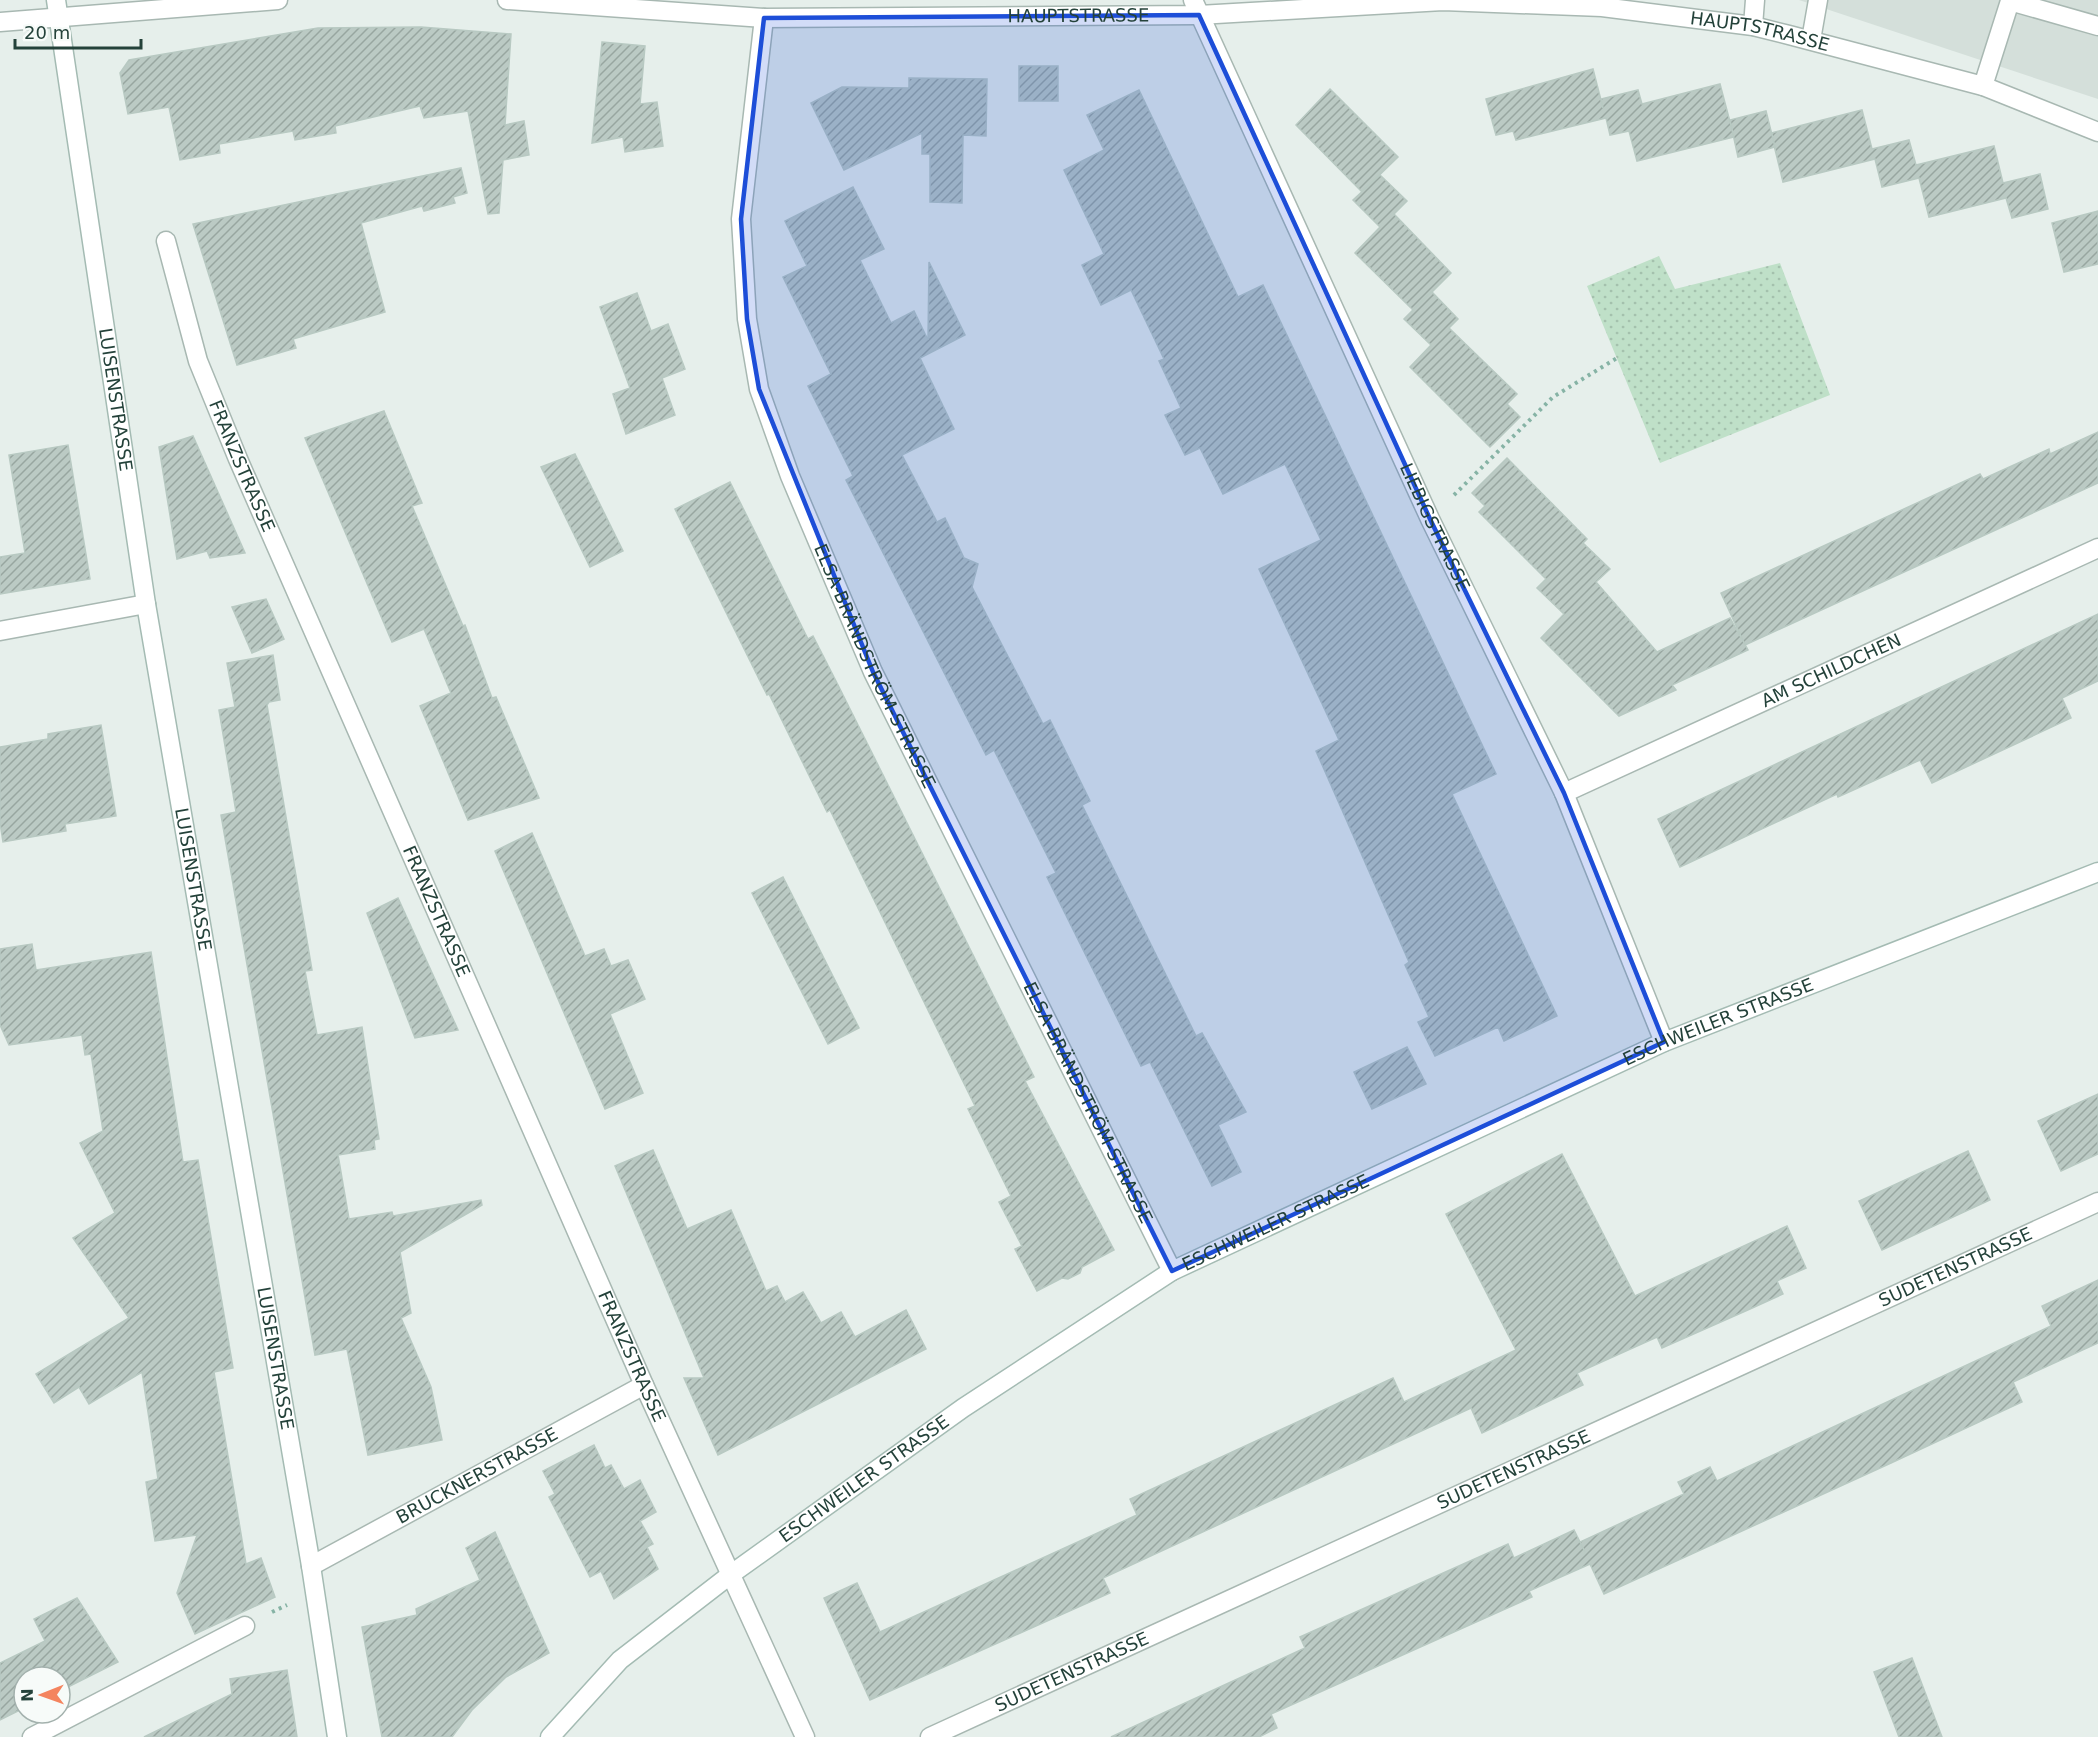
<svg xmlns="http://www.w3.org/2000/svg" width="2098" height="1737" viewBox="0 0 2098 1737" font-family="'DejaVu Sans',sans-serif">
	<defs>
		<pattern id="park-dots" width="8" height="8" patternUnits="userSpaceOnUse" patternTransform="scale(1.5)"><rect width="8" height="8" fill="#bfe0c8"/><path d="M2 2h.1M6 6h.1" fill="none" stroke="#a4c1ad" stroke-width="1.8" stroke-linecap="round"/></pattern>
		<pattern id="building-hatch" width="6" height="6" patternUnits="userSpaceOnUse" patternTransform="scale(1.5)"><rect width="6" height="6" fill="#bbcac4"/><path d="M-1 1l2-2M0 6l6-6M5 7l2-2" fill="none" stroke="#98a6a0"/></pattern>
	</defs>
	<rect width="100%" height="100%" fill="#e6efeb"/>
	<polygon fill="#d4dfda" points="1799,0 2098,0 2098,99"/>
	<polygon fill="url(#park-dots)" points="1659,256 1675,289 1780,263 1830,395 1660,463 1587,286"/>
	<g fill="url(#building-hatch)" stroke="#b8c9c2" stroke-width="1.5">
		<polygon points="421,27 511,34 505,125 524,121 529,155 503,160 499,213 488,214 468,111 424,118 420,106 335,126 336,133 295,140 293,131 219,144 220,153 180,160 169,107 128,114 120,73 129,60 318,28"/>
		<polygon points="602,42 645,46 640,104 657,102 663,146 625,152 623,137 592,143"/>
		<rect x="1019" y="66" width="39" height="35"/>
		<polygon points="1593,69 1603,108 1601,99 1638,90 1642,104 1720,84 1734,137 1637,161 1629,131 1610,135 1606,118 1516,140 1513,131 1496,135 1486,99"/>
		<polygon points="909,78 987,79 986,136 963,135 962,203 930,202 930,154 922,154 922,133 844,170 811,103 842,87 909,88"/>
		<polygon points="1330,89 1398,157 1362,192 1296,125"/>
		<polygon points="1139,90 1238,297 1263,285 1496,774 1452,794 1557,1016 1504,1041 1498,1027 1435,1056 1418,1022 1429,1017 1405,965 1409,962 1316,751 1339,740 1259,569 1321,540 1285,464 1223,494 1200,448 1185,455 1165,415 1181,408 1159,361 1164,359 1131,290 1101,305 1082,265 1104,254 1064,170 1104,150 1087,115"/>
		<polygon points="1862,110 1872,149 1909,140 1916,165 1994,146 2003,183 2040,174 2048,209 2012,218 2006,198 1929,217 1919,178 1882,187 1875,159 1783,182 1771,133"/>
		<polygon points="1766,111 1775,147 1738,157 1730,120"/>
		<polygon points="461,168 467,193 453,197 455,203 424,211 422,206 361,223 385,312 293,339 296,348 237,365 193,224"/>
		<polygon points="1380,175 1407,201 1394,214 1451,273 1432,292 1458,319 1449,328 1517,394 1507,404 1520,417 1490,447 1410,367 1431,345 1404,319 1431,292 1413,310 1355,253 1380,227 1353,200"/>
		<polygon points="853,187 884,249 860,260 891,323 914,311 928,340 929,262 965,335 920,358 954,429 902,455 937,522 945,518 964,558 978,564 972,587 1043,724 1050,720 1090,801 1082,805 1196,1036 1202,1033 1246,1112 1218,1125 1241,1172 1212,1186 1150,1062 1141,1066 1047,877 1056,873 994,750 986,755 846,480 853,476 808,386 831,374 783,277 807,266 785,221"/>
		<polygon points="2098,211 2098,264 2064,272 2052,223"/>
		<polygon points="637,293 651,331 668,324 685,369 662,378 675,415 626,434 613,394 630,388 600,307"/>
		<polygon points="384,411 422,503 412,506 463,626 465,625 492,698 496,697 539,798 468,820 420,706 451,693 424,629 392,642 305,438"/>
		<polygon points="2098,432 2098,483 1745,645 1721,593 1980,474 1983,479 2049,449 2050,454"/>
		<polygon points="193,436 245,553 210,558 207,551 177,559 159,447"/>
		<polygon points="68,445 90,579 0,594 0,557 25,553 9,455"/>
		<polygon points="575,454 623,551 590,567 541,467"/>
		<polygon points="1507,458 1587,539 1583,543 1610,569 1596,582 1657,652 1730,618 1748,650 1672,685 1676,690 1619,716 1541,638 1564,614 1537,588 1546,579 1479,512 1485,506 1472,493"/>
		<polygon points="730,482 808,639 813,636 838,685 1034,1077 1025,1081 1114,1250 1082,1267 1080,1273 1068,1279 1062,1278 1037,1291 1015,1249 1022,1246 999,1202 1011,1196 968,1109 975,1106 830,810 827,812 769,694 767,695 675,509"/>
		<polygon points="266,599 284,639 252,653 232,607"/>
		<polygon points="2098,614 2098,681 2062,698 2071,718 1932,783 1920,760 1838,797 1837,794 1680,867 1658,819"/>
		<polygon points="273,655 280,700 269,702 267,705 312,970 305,971 317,1035 362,1027 379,1139 374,1140 375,1149 338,1155 349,1219 392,1212 393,1216 481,1200 482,1205 400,1252 411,1313 401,1318 431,1387 442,1440 368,1455 347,1349 315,1355 221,815 236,812 219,710 235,707 227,663"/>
		<polygon points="101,725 116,816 65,824 66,831 3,842 0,823 0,747 48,739 48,734"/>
		<polygon points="532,833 585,956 604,949 611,966 628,960 645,999 610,1014 643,1093 605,1109 495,851"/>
		<polygon points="783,877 859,1028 828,1044 752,893"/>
		<polygon points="398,898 458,1030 415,1038 367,913"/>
		<polygon points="32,944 36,970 151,952 183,1162 198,1160 233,1368 214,1372 246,1564 261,1558 275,1597 195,1634 177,1593 197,1535 155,1541 146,1482 158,1479 142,1372 89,1404 79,1387 54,1403 36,1374 129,1318 73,1238 115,1213 80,1143 103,1131 91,1054 85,1055 82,1035 9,1045 0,1025 0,949"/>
		<polygon points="1407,1047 1426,1084 1372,1109 1354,1072"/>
		<polygon points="2098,1094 2098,1154 2061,1171 2038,1121"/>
		<polygon points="653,1150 687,1229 731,1210 766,1291 777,1286 785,1302 803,1292 821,1323 841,1312 855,1337 906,1310 926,1349 718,1455 684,1378 704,1378 615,1166"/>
		<polygon points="1968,1151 1990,1200 1882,1250 1859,1201"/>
		<polygon points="1562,1154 1635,1296 1787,1226 1806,1268 1777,1281 1783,1294 1750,1309 1662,1348 1657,1337 1577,1373 1583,1385 1482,1433 1471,1408 1103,1578 1110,1593 870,1700 824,1598 857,1583 880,1632 1137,1515 1130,1499 1393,1378 1404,1402 1516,1350 1446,1214"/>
		<polygon points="2098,1280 2098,1343 2013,1382 2022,1402 1891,1463 1604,1594 1590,1564 1529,1591 1532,1597 1271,1714 1277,1728 1259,1737 1111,1737 1305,1648 1300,1637 1508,1544 1514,1558 1574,1530 1585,1552 1580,1542 1684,1494 1678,1482 1710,1467 1717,1481 2051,1326 2042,1306"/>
		<polygon points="594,1445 605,1468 611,1465 624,1489 640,1480 656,1512 640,1521 653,1544 647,1547 658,1569 614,1599 601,1571 590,1577 549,1497 555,1494 543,1471"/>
		<polygon points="495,1532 549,1653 506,1677 472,1710 452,1737 382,1737 362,1627 417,1615 416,1609 480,1580 466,1548"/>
		<polygon points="77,1598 118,1662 60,1691 60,1677 24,1677 24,1708 0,1720 0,1663 45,1641 34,1619"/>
		<polygon points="1912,1658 1942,1737 1899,1737 1874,1672"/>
		<polygon points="287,1670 297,1737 144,1737 232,1694 230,1679"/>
	</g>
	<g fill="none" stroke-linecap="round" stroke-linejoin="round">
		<g stroke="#a8b8b2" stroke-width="21">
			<g id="lane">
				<polyline points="1753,26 1755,0"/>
				<polyline points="1811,40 1818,0"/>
				<polyline points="1983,86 2010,1 2098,26"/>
			</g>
		</g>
		<g stroke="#a8b8b2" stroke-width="21">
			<g id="street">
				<path id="s1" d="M507,0L764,18L1199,15L1443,1L1602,7L1753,26L1789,35L1983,86L2098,132"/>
				<path id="s2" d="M1193,0L1430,519L1564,793L1664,1042"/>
				<path id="s3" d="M764,18L741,219L747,319L759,389L790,476L873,672L1172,1271"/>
				<polyline points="0,22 278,0"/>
				<path id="s4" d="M166,241L198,361L238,459L644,1385L805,1737"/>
				<polyline points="0,631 146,604"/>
				<path id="s5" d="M1564,793L2098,548"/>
				<path id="s6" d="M311,1566L644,1385"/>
				<polyline points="32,1737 245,1626"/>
				<path id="s7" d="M930,1737L2098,1202"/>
			</g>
		</g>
		<g stroke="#a4bbb3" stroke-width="21">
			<g id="secondary">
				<path id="s8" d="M56,0L146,604L311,1566L337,1737"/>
				<path id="s9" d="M550,1737L620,1660L730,1575L963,1408L1172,1271L1664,1042L2098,872"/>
			</g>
		</g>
		<g stroke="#86b3a5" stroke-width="4" stroke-dasharray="3 4.5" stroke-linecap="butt">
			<polyline points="1454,495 1553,397 1617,358"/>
			<polyline points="272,1612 287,1605"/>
		</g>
		<use href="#lane" stroke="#fff" stroke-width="18"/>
		<use href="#street" stroke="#fff" stroke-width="18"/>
		<use href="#secondary" stroke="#fff" stroke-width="18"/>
	</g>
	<path fill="#1d4ed8" fill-opacity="0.2" stroke="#1d4ed8" stroke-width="4.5" stroke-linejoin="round" d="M1199,15L1430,519L1564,793L1664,1042L1172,1271L873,672L759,389L747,319L741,219L764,18Z"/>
	<g text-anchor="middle" stroke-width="5" stroke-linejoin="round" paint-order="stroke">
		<g font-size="18" fill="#24423a" stroke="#f7fbf9">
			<text dy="6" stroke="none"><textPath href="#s1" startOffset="572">HAUPTSTRASSE</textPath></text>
			<text dy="6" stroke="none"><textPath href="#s1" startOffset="1256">HAUPTSTRASSE</textPath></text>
			<text dy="6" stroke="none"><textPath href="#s8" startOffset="404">LUISENSTRASSE</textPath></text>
			<text dy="6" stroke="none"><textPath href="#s4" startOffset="238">FRANZSTRASSE</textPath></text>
			<text dy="6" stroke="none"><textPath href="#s2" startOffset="580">LIEBIGSTRASSE</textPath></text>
			<text dy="6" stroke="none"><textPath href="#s3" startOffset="674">ELSA-BRÄNDSTRÖM-STRASSE</textPath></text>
			<text dy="6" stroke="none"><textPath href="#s5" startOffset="294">AM SCHILDCHEN</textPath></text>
			<text dy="6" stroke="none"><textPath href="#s8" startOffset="890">LUISENSTRASSE</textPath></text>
			<text dy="6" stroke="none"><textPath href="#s4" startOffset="724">FRANZSTRASSE</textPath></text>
			<text dy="6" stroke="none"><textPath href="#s9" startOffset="1380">ESCHWEILER STRASSE</textPath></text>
			<text dy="6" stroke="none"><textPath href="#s3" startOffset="1160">ELSA-BRÄNDSTRÖM-STRASSE</textPath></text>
			<text dy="6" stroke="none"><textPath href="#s9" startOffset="894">ESCHWEILER STRASSE</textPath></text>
			<text dy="6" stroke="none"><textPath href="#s7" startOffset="1128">SUDETENSTRASSE</textPath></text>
			<text dy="6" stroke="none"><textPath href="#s8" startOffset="1376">LUISENSTRASSE</textPath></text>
			<text dy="6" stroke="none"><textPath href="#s4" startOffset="1210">FRANZSTRASSE</textPath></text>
			<text dy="6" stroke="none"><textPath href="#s7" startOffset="642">SUDETENSTRASSE</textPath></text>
			<text dy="6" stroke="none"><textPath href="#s6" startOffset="189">BRUCKNERSTRASSE</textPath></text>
			<text dy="6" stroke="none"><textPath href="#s9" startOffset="408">ESCHWEILER STRASSE</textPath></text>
			<text dy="6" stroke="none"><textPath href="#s7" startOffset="156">SUDETENSTRASSE</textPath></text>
		</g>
	</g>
	<g transform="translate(42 1695) rotate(269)"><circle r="28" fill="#f7fbf9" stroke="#a3b1ad" stroke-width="1.5"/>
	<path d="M0-4.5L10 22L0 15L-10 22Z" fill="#f4845f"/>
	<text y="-9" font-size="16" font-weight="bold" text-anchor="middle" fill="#24423a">N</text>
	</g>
	<path d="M15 39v9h126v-9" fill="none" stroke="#24423a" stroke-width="3"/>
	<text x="24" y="39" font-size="18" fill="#24423a" stroke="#f7fbf9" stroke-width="4.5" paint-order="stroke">20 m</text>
</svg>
